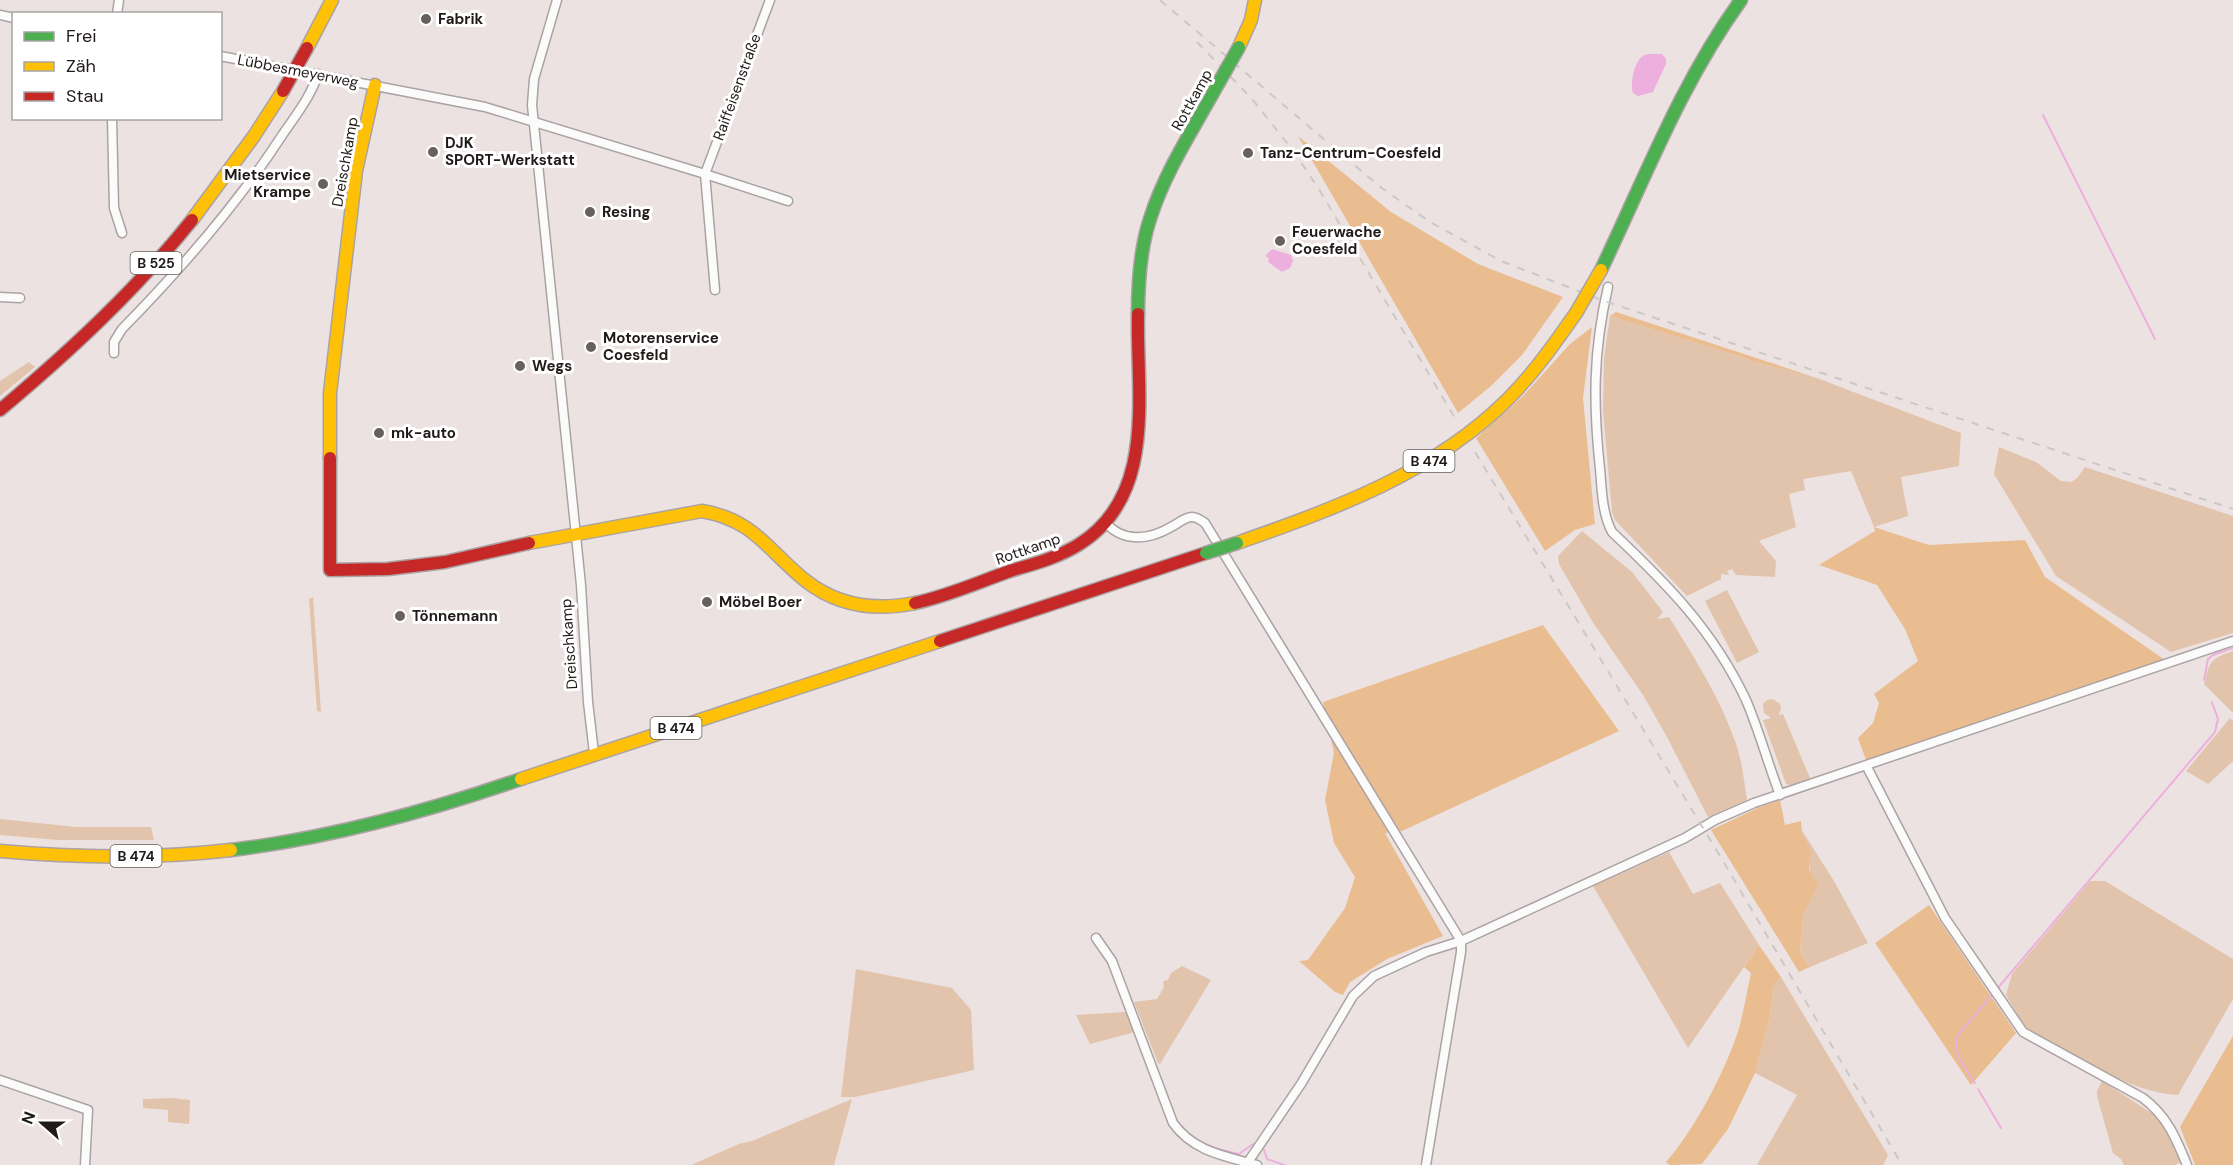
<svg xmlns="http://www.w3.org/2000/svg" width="2233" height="1165" viewBox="0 0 2233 1165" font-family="'DM Sans',sans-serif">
	<rect width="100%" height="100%" fill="#ede2e2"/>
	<g fill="#e1c4ab">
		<polygon points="1610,316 1766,365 1817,378 1961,433 1959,466 1901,477 1908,516 1874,527 1851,471 1803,479 1805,490 1789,494 1796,527 1759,541 1776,561 1775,577 1736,575 1732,569 1727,571 1729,575 1721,574 1721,579 1687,596 1615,520 1612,512 1603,411 1604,358"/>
		<polygon points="29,362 35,367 0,396 0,381"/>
		<polygon points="1999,447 2036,462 2061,481 2071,482 2077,478 2085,467 2233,516 2233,633 2171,652 2056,576 1994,474"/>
		<path d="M1582,531L1632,572L1663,612L1657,619L1669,617C1694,657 1719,696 1735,741C1742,760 1744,781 1747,800L1708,817L1667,737L1643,695L1592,621L1559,564L1558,556Z"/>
		<polygon points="1727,590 1759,652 1737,663 1705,601"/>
		<polygon points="313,597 321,712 317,711 309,599"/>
		<path d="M2233,651V713L2204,684C2210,661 2210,659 2233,651Z"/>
		<polygon points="1773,699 1780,704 1781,710 1778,715 1783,714 1810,778 1791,785 1786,784 1763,720 1771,718 1764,713 1763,704 1767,700"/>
		<polygon points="2230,718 2233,721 2233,761 2208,784 2186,771"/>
		<polygon points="0,819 76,827 151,827 154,840 58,840 0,835"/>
		<polygon points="1801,829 1834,881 1868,943 1810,967 1800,953 1803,915 1809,901 1810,851 1801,834"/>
		<polygon points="1669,852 1693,894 1720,883 1759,945 1688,1048 1593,886"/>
		<path d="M2090,881H2105L2233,959V999L2178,1095C2127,1093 2073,1052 2028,1029L2023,1024L2006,995L2012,974Z"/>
		<polygon points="1182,966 1211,980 1160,1064 1158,1063 1134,1002 1157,999 1164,987 1163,981 1168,980 1171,973"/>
		<polygon points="856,969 952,988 971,1010 974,1070 855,1097 841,1097"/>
		<polygon points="1781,977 1888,1155 1883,1165 1757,1165 1797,1095 1755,1073 1770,1017 1773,986"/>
		<polygon points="1124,1012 1129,1013 1135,1032 1090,1044 1076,1015"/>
		<polygon points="2102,1081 2156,1116 2167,1129 2181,1162 2175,1165 2124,1165 2121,1159 2113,1153 2097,1096 2097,1091"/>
		<polygon points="173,1098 190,1100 189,1124 168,1122 168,1110 143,1108 143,1099"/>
		<polygon points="852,1099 834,1165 691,1165 739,1144 752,1141"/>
	</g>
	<g fill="#e9bd90">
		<polygon points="1298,136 1391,212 1478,264 1563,297 1522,355 1491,386 1458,413"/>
		<polygon points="1616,312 1817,378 1766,365 1610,316"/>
		<polygon points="1592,327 1583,398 1595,524 1575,530 1545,551 1476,438 1522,397 1570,344"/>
		<polygon points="1874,527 1929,545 2025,540 2045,577 2165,660 1902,751 1866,760 1858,738 1873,723 1879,703 1874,694 1918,661 1905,629 1877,585 1819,565 1875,531"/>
		<polygon points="1543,625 1619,731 1402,831 1385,833 1443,936 1387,959 1350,982 1343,995 1335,992 1299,961 1308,960 1345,908 1355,877 1334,843 1325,800 1334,753 1323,702"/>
		<polygon points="1780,800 1785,825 1801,821 1802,834 1811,851 1809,870 1818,884 1803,915 1800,953 1810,967 1799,972 1711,830 1760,807"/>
		<polygon points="1929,905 2016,1033 1971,1085 1875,943"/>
		<path d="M1759,945L1781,977L1773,987L1770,1017L1755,1073L1728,1129L1702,1164L1670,1165L1666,1162C1694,1131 1727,1068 1739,1028C1744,1010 1747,991 1751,973L1744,967Z"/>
		<polygon points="2233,1036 2233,1165 2195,1165 2180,1127"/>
	</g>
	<g fill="#edb0de">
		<path d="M1652,54H1662L1666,59V64L1653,92L1638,96L1633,93C1630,84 1634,61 1643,56C1645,54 1649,54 1652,54Z"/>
		<polygon points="1272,249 1291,255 1293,261 1290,268 1282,272 1268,262 1269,258 1265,256"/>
	</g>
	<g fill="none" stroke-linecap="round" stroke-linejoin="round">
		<g stroke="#edb0de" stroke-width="2">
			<polyline points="2043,115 2155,339"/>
			<polyline points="2204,680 2208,659 2213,655 2233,648"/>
			<polyline points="1997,989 2215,732 2218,719 2212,702"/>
			<path d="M1975,1083C1966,1068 1951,1053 1958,1035L1992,995"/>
			<polyline points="1978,1089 2001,1128"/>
			<path d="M1182,1126C1194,1144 1219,1150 1239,1154L1253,1144"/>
			<polyline points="1264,1150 1267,1159 1284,1165"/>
		</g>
		<g stroke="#aba3a3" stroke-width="11">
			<g id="street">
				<polyline points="557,0 534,79 532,105 581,585 588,702 594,753"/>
				<polyline points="770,0 705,174 788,201"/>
				<polyline points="117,14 119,0"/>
				<polyline points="0,15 14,18"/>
				<polyline points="220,56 485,107 705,174 715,290"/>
				<polyline points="112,118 114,208 122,233"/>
				<path d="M1608,287C1593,351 1593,404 1600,469C1602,491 1602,513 1612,532C1667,584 1713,630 1746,700C1759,730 1768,764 1780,795"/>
				<polyline points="0,297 20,298"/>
				<path d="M114,353V342L122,329C182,268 237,205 283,134C296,115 311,96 318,74"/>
				<path d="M1105,522C1123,543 1149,540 1171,527C1177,524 1185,517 1192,517C1197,517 1201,520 1205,523L1461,941V952L1426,1165"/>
				<path d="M1867,767L1945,918L2023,1032L2143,1098C2167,1116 2176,1138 2187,1165"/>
				<path d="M1096,938L1112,961L1173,1123C1194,1152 1225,1156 1257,1165"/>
				<polyline points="0,1080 88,1110 85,1165"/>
				<polyline points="1248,1162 1301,1084 1353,996 1374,976 1426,952 1461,941 1685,838 1715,820 1754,803 2233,641"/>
			</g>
		</g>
		<g stroke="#aba3a3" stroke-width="15">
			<g id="fast">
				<path d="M1601,270C1645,178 1681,83 1741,0"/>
				<path d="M1138,314C1138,282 1140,249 1150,219C1165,171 1194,128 1218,84"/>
				<path d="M231,850C331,838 426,812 521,779"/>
			</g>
		</g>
		<g stroke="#aba3a3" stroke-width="15">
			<g id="slow">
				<polyline points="1239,47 1251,20 1255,0"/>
				<polyline points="307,48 332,0"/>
				<polyline points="192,220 254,136 283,91"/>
				<polyline points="330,458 330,393 356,171 375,85"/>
				<path d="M529,543L702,511C755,520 768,551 806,581C838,606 876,611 915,603"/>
				<path d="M1237,543C1334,509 1434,473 1508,399C1534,373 1555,343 1576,313"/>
				<polyline points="521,779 940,641"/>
				<path d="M0,851C77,858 154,859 231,850"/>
			</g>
		</g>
		<g stroke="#aba3a3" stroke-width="15">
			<g id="jam">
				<path d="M0,410C69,352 135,291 192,220"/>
				<polyline points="330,458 330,570 388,569 445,562 529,543"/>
				<path d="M915,603C948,596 979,582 1010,571C1033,564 1057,558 1078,545C1158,496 1136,393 1138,314"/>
				<polyline points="940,641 1206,553"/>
			</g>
		</g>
		<use href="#street" stroke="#fcfbfb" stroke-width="8"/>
		<use href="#fast" stroke="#4caf50" stroke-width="12"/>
		<use href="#slow" stroke="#ffc107" stroke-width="12"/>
		<use href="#jam" stroke="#c62828" stroke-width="12"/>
		<g stroke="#cbc8c8" stroke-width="2" stroke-dasharray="8 8" stroke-linecap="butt">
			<polyline points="1160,0 1379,186 1430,222 1501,261 1604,301 2233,509"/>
			<polyline points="1197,42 1252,99 1295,153 1320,191 1455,418"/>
			<polyline points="1475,452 1726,866 1902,1165"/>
		</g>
		<g stroke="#aba3a3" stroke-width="15" stroke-linecap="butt">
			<g id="fast-bridge">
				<polyline points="1218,84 1239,47"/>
				<polyline points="1206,553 1237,543"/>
			</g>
		</g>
		<g stroke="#aba3a3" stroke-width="15" stroke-linecap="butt">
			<polyline id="slow-bridge" points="1576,313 1601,270"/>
		</g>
		<g stroke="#aba3a3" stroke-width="15" stroke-linecap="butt">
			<polyline id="jam-bridge" points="283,91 307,48"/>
		</g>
		<use href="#fast-bridge" stroke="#4caf50" stroke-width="12"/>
		<use href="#slow-bridge" stroke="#ffc107" stroke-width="12"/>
		<use href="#jam-bridge" stroke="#c62828" stroke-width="12"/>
	</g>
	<g fill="#68605f" stroke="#fff" stroke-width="2">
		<circle cx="426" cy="19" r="6"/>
		<circle cx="433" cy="152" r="6"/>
		<circle cx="1248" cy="153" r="6"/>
		<circle cx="323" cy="184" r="6"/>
		<circle cx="590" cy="212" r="6"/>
		<circle cx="1280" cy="241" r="6"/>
		<circle cx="591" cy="347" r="6"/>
		<circle cx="520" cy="366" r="6"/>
		<circle cx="379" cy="433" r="6"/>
		<circle cx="707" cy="602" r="6"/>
		<circle cx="400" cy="616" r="6"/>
	</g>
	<g text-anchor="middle" stroke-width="6" stroke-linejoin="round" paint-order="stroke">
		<g fill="#fff" stroke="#635f5e" stroke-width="1.5">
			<rect x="130.5" y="252" width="51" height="22" rx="4.5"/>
			<rect x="1403.5" y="450" width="51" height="22" rx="4.5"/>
			<rect x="650.5" y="717" width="51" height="22" rx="4.5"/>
			<rect x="110.5" y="845" width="51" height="22" rx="4.5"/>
		</g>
		<g font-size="14" font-weight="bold" fill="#201a19">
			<text x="156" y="268">B 525</text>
			<text x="1429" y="466">B 474</text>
			<text x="676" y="733">B 474</text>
			<text x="136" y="861">B 474</text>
		</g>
		<g font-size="15" font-weight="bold" fill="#201a19" stroke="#fff" text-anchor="start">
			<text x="438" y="24">Fabrik</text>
			<text x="445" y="148">DJK<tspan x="445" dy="17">SPORT-Werkstatt</tspan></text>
			<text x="1260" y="158">Tanz-Centrum-Coesfeld</text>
			<text x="311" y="180" text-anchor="end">Mietservice<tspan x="311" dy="17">Krampe</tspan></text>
			<text x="602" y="217">Resing</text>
			<text x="1292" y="237">Feuerwache<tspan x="1292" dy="17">Coesfeld</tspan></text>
			<text x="603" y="343">Motorenservice<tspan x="603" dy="17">Coesfeld</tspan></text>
			<text x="532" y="371">Wegs</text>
			<text x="391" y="438">mk-auto</text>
			<text x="719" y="607">Möbel Boer</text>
			<text x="412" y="621">Tönnemann</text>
		</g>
		<g font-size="15" fill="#201a19" stroke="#fff">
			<text transform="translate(298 71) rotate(11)" y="5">Lübbesmeyerweg</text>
			<text transform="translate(737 87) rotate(-70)" y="5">Raiffeisenstraße</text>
			<text transform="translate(1192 100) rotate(-61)" y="5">Rottkamp</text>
			<text transform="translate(345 162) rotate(-80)" y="5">Dreischkamp</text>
			<text transform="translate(1028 549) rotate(-19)" y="5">Rottkamp</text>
			<text transform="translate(569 644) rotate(-94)" y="5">Dreischkamp</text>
		</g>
	</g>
	<rect x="12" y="12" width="210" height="108" fill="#ffffff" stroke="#a6a3a3" stroke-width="1.5"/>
	<rect x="24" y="32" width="30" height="9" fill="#4caf50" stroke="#a6a3a3" stroke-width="1.5"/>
	<text x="66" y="42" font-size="18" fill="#201a19">Frei</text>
	<rect x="24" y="62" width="30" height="9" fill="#ffc107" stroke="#a6a3a3" stroke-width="1.5"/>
	<text x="66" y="72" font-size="18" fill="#201a19">Zäh</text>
	<rect x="24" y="92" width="30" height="9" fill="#c62828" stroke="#a6a3a3" stroke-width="1.5"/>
	<text x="66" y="102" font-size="18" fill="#201a19">Stau</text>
	<g transform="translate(42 1123) rotate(291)" stroke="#ffffff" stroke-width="4.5" paint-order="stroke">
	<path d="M0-4.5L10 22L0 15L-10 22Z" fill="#201a19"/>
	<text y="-9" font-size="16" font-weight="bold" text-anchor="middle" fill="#201a19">N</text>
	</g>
</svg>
